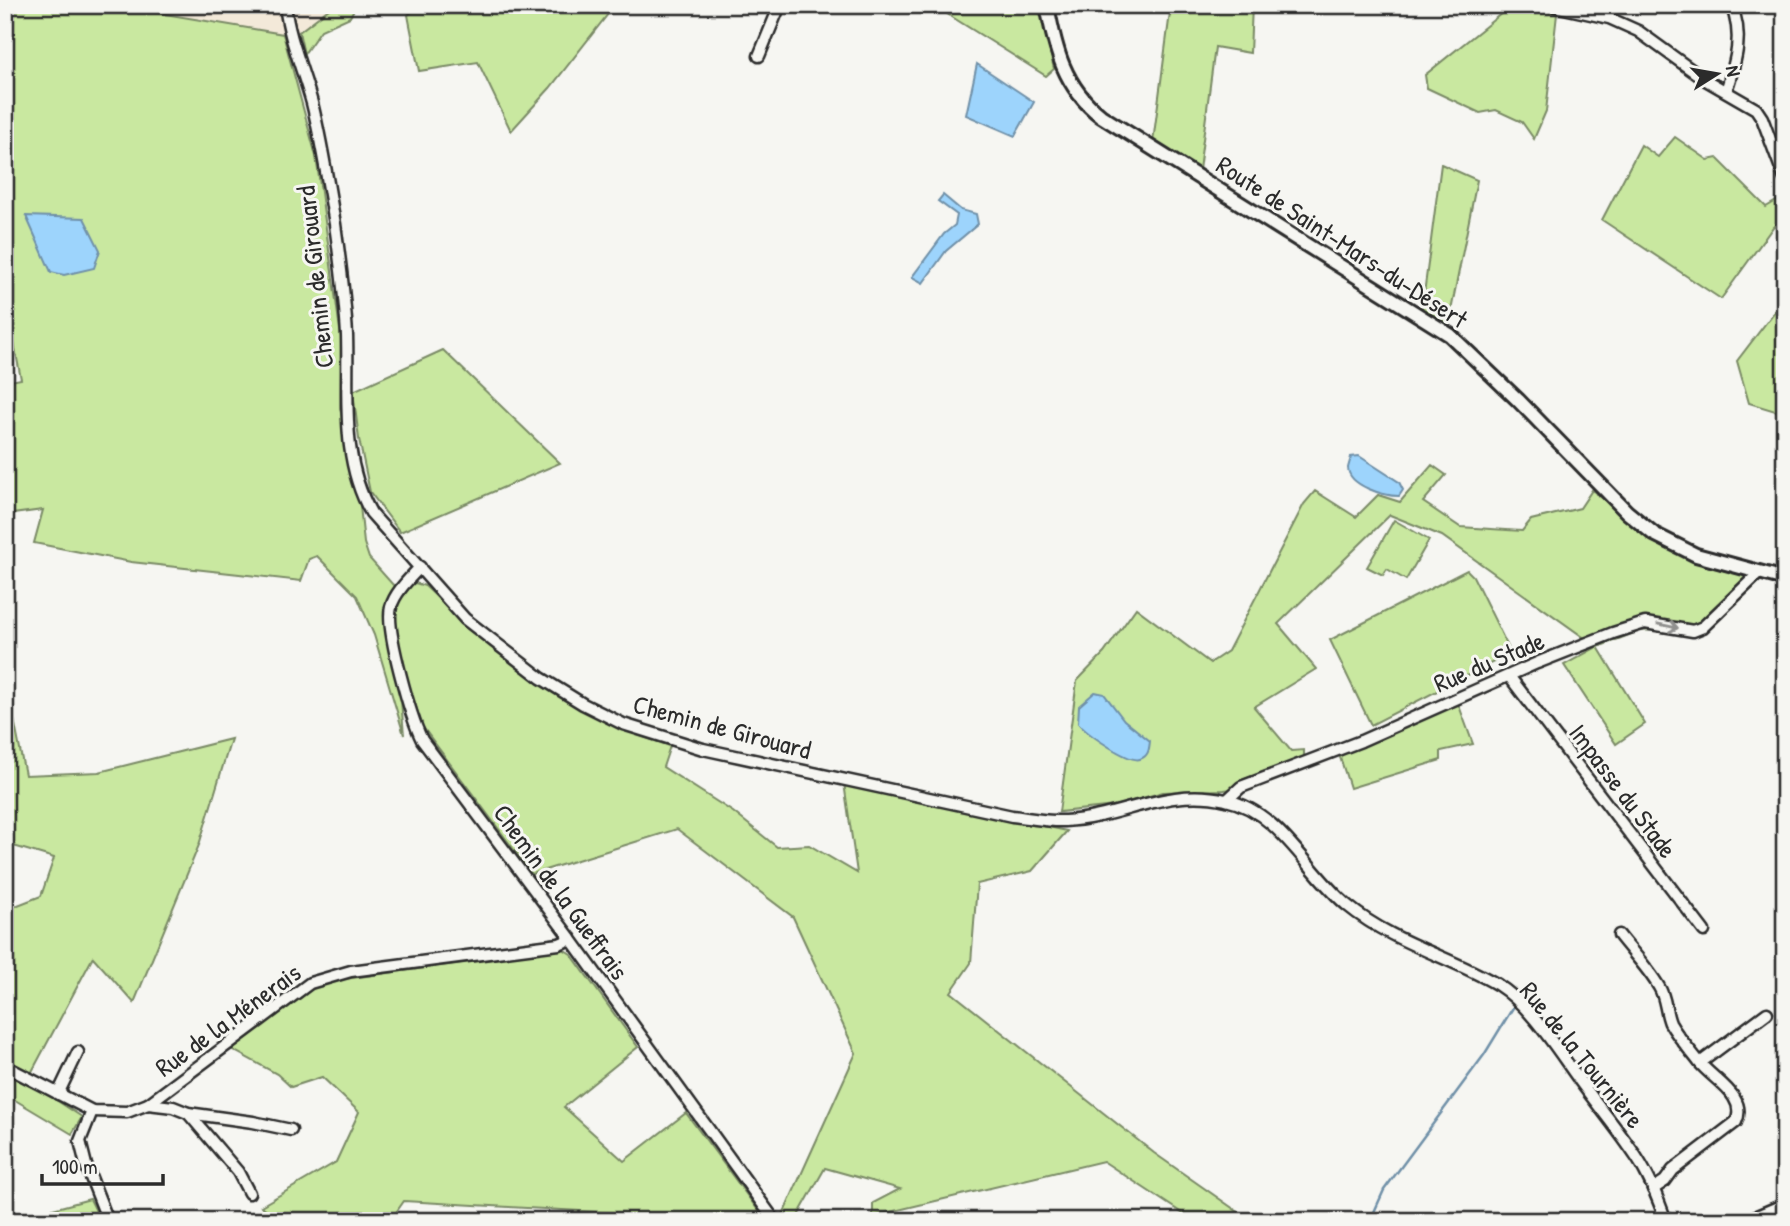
<svg xmlns="http://www.w3.org/2000/svg" width="1790" height="1226" viewBox="0 0 1790 1226" font-family="'Patrick Hand',sans-serif">
	<rect width="100%" height="100%" fill="#f6f6f2"/>
	<filter id="ink" filterUnits="userSpaceOnUse"><feTurbulence type="fractalNoise" baseFrequency=".0143" numOctaves="2"/><feDisplacementMap in="SourceGraphic" scale="14" xChannelSelector="R" yChannelSelector="G"/><feConvolveMatrix kernelMatrix="1 2 1 2 8 2 1 2 1" color-interpolation-filters="sRGB"/></filter>
	<g filter="url(#ink)">
		<polygon fill="#f3e9d9" points="113,5 334,5 299,32 283,34"/>
		<g fill="#c9e8a0" stroke="#7a8a66" stroke-width="2">
			<polygon points="16,5 112,5 283,34 316,156 341,337 340,408 360,506 364,543 369,558 393,585 415,583 425,586 459,618 595,714 629,732 670,746 663,767 733,812 777,847 809,845 857,873 844,783 1067,831 1032,871 977,884 971,963 951,992 1154,1153 1251,1221 1194,1221 1103,1161 873,1216 873,1203 900,1189 825,1168 795,1221 782,1221 781,1219 856,1053 793,917 677,829 532,874 422,726 414,700 401,700 404,735 374,635 357,596 317,556 309,559 301,581 131,562 34,543 43,510 5,515 5,382 21,379 5,297 5,15"/>
			<polygon points="334,5 356,5 350,17 321,30 304,54 299,32"/>
			<polygon points="420,5 615,5 550,88 511,131 478,62 419,71 408,15"/>
			<polygon points="933,5 1039,5 1054,69 1046,76"/>
			<polygon points="1171,5 1252,5 1250,53 1215,47 1199,170 1153,142"/>
			<polygon points="1512,5 1535,5 1557,14 1546,111 1534,139 1522,122 1496,110 1480,113 1427,88 1425,75"/>
			<polygon points="1675,137 1708,160 1717,158 1766,207 1785,196 1785,217 1773,227 1721,299 1602,220 1641,145 1658,157"/>
			<polygon points="1441,164 1477,180 1448,326 1422,309"/>
			<polygon points="1785,298 1785,414 1749,403 1737,361"/>
			<polygon points="443,350 560,463 400,532 370,492 359,439 353,391"/>
			<polygon points="1432,465 1446,475 1423,502 1460,527 1522,531 1531,520 1580,508 1592,490 1662,547 1711,567 1761,580 1703,634 1655,630 1639,631 1598,647 1645,724 1616,744 1564,665 1597,647 1442,536 1390,515 1278,624 1316,669 1254,707 1291,751 1304,750 1304,758 1242,780 1232,789 1224,790 1163,792 1115,806 1059,812 1077,681 1104,653 1136,608 1210,663 1228,651 1304,504 1315,491 1356,517 1378,495 1400,502"/>
			<polygon points="1394,520 1429,540 1406,580 1387,569 1383,575 1367,567"/>
			<polygon points="1467,570 1473,576 1511,653 1371,725 1330,640"/>
			<polygon points="5,674 25,775 99,772 231,739 199,845 134,1003 93,957 27,1081 82,1117 72,1134 5,1094 5,910 41,896 54,858 10,845 5,826"/>
			<polygon points="1458,703 1473,744 1441,751 1441,760 1350,788 1339,754"/>
			<polygon points="563,949 571,954 638,1047 564,1107 624,1161 686,1113 766,1221 616,1221 615,1213 404,1201 390,1221 285,1221 261,1206 336,1162 359,1112 322,1077 291,1087 277,1074 229,1048 309,990 337,980"/>
			<polygon points="90,1199 101,1221 22,1221 53,1209"/>
		</g>
		<g fill="#9dd4fc" stroke="#6f90a8" stroke-width="2">
			<polygon points="977,64 1034,102 1015,136 966,115"/>
			<polygon points="943,195 961,210 976,214 978,224 946,251 923,283 912,277 944,234 955,225 957,215 938,201"/>
			<polygon points="26,216 84,218 100,250 94,268 64,275 51,272"/>
			<path d="M1359,456L1399,482L1403,490L1399,496C1384,496 1349,486 1348,468C1348,467 1351,458 1351,457Z"/>
			<path d="M1095,692L1104,694L1124,720L1150,741C1149,749 1149,756 1140,759C1129,763 1086,733 1078,723L1079,706Z"/>
		</g>
		<g fill="none" stroke-linecap="round" stroke-linejoin="round">
			<polyline stroke="#6f90a8" stroke-width="2.5" points="1370,1221 1384,1190 1484,1055 1514,1006"/>
			<g stroke="#2b2b2b" stroke-width="15">
				<g id="minor">
					<path d="M285,5C289,39 303,70 312,103C322,143 328,184 335,224C340,260 345,299 347,335C349,396 340,458 371,513L465,619L541,678L583,704L623,724L703,749L1012,816C1030,818 1048,822 1065,821C1122,818 1167,786 1226,800C1280,811 1308,874 1348,906C1393,943 1449,956 1498,985C1530,1005 1558,1051 1580,1081C1599,1107 1620,1132 1637,1158C1650,1178 1658,1199 1666,1221"/>
					<polyline points="1550,5 1609,18 1638,31 1704,79 1756,109 1762,118 1785,179"/>
					<polyline points="759,56 780,5"/>
					<path d="M1726,91C1736,61 1744,35 1731,5"/>
					<path d="M420,567C410,578 395,592 391,607C385,629 411,718 422,740L571,939L775,1221"/>
					<polyline points="1509,676 1704,931"/>
					<polyline points="1227,800 1241,787 1361,741 1537,663 1613,633 1645,623 1693,631 1703,627 1759,573"/>
					<path d="M1619,935C1632,952 1648,968 1659,987C1666,998 1665,1011 1670,1023C1677,1036 1690,1050 1699,1062C1713,1080 1748,1096 1736,1122L1673,1170L1665,1181L1653,1189"/>
					<polyline points="1700,1063 1767,1013"/>
					<polyline points="5,1066 92,1111 127,1112 148,1104 310,983 351,971 559,944 571,939"/>
					<polyline points="58,1094 78,1052"/>
					<polyline points="148,1104 173,1107 188,1113 253,1122 291,1130"/>
					<polyline points="92,1111 80,1141 86,1165 108,1221"/>
					<polyline points="188,1113 238,1172 249,1193"/>
					<polyline points="1745,1221 1785,1204"/>
				</g>
			</g>
			<g stroke="#2b2b2b" stroke-width="18">
				<path id="secondary" d="M1047,5C1055,49 1064,87 1101,116L1450,335L1518,400L1627,512L1654,534L1696,555L1785,579"/>
			</g>
			<use href="#minor" stroke="#f6f6f2" stroke-width="10"/>
			<use href="#secondary" stroke="#f6f6f2" stroke-width="12"/>
		</g>
		<defs><path id="oneway-shaft" d="M-6 0H5M1.5-3L5.5 0L1.5 3" fill="none" stroke-width="1.6" stroke-linecap="round" stroke-linejoin="round" transform="scale(1.75)"/></defs>
		<use stroke="#90908e" href="#oneway-shaft" transform="translate(1668 626) rotate(12)"/>
	</g>
	<g text-anchor="middle" stroke-width="6" stroke-linejoin="round" paint-order="stroke">
		<g font-size="26" fill="#2b2b2b" stroke="#f6f6f2">
			<text transform="translate(1342 242) rotate(33)" y="9">Route de Saint-Mars-du-Désert</text>
			<text transform="translate(315 277) rotate(-96)" y="9">Chemin de Girouard</text>
			<text transform="translate(1489 662) rotate(-23)" y="9">Rue du Stade</text>
			<text transform="translate(722 727) rotate(15)" y="9">Chemin de Girouard</text>
			<text transform="translate(1623 791) rotate(53)" y="9">Impasse du Stade</text>
			<text transform="translate(561 892) rotate(54)" y="9">Chemin de la Gueffrais</text>
			<text transform="translate(228 1020) rotate(-36)" y="9">Rue de la Ménerais</text>
			<text transform="translate(1582 1055) rotate(51)" y="9">Rue de la Tournière</text>
		</g>
	</g>
	<rect width="1790" height="1226" fill="none" stroke="#f6f6f2" stroke-width="28"/>
	<rect x="14" y="14" width="1762" height="1198" fill="none" stroke="#2b2b2b" stroke-width="2.5" filter="url(#ink)"/>
	<g transform="translate(1717 74) rotate(79)" stroke="#f6f6f2" stroke-width="5" paint-order="stroke">
	<path d="M0-5L12 26L0 18L-12 26Z" fill="#2b2b2b"/>
	<text y="-10" font-size="19" font-weight="bold" text-anchor="middle" fill="#2b2b2b">N</text>
	</g>
	<path d="M42 1174v10h121v-10" fill="none" stroke="#2b2b2b" stroke-width="3.5"/>
	<text x="52" y="1174" font-size="21" fill="#2b2b2b" stroke="#f6f6f2" stroke-width="5" paint-order="stroke">100 m</text>
</svg>
